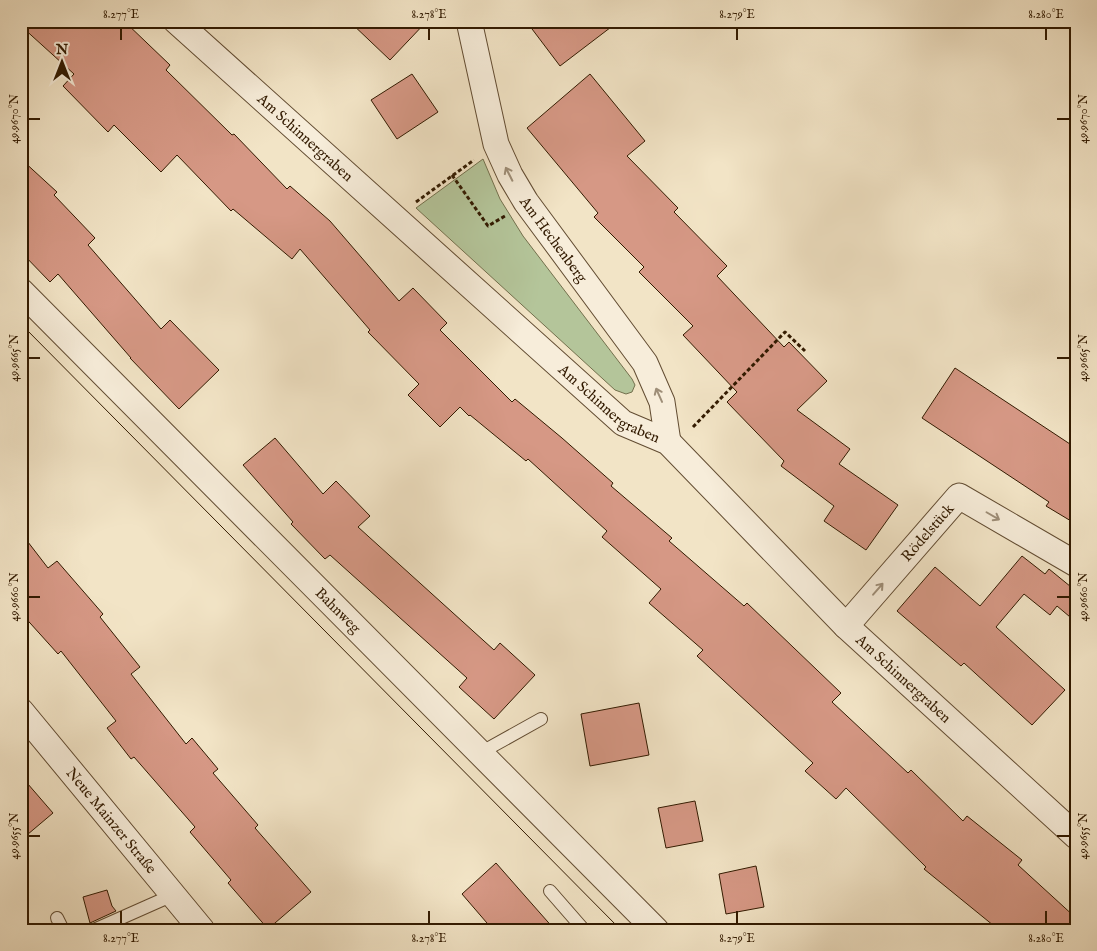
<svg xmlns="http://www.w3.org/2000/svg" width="1097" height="951" viewBox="0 0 1097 951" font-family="'IM FELL English',serif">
	<rect width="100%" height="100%" fill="#f2e4c6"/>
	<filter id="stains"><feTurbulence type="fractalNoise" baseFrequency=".004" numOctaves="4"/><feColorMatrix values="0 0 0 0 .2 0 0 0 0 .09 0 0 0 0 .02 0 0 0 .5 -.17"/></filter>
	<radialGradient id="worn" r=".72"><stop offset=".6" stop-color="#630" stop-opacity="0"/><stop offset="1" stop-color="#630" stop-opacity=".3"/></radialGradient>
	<polygon fill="#b4c59a" stroke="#73704d" points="483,159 500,199 523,236 632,379 635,385 632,392 626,394 615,390 416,208"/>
	<g fill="#d69885" stroke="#321a00">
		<polygon points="21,21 124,21 170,65 166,70 232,135 234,134 287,189 290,186 330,221 399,301 413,288 447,323 440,330 512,402 515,399 562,438 613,483 611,486 672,538 669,541 744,606 747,603 841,693 832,702 908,773 911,770 963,821 967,816 1022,860 1018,865 1076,918 1076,930 999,930 924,869 926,867 846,788 836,799 805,771 813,763 697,656 703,650 649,603 661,589 602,537 607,531 528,459 526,461 470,415 469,416 460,407 440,427 408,395 419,384 368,332 370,330 300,249 292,259 233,209 231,211 177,155 161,172 114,125 108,132 63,86 74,74 21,26"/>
		<polygon points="349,21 427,21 390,60"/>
		<polygon points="526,21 619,21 560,66"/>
		<polygon points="412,74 438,112 397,139 371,100"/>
		<polygon points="590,74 645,141 627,156 678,208 674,212 727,266 717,276 784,347 789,342 827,381 797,410 850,449 839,464 898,505 866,550 824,521 834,506 781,466 784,461 727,402 737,392 683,335 693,326 639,272 644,267 594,217 598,213 527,128"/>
		<polygon points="21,159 57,192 54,195 95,238 88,245 161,329 170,320 219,370 179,409 130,358 131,358 58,274 50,282 21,252"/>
		<polygon points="955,368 1076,448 1076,524 1046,506 1049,502 922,418"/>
		<polygon points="275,438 323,494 336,481 370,516 358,527 494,650 500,643 535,675 494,719 459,687 467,678 330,555 325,559 291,524 293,522 243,465"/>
		<polygon points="21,533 48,568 57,561 103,614 100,617 140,667 131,674 186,744 192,738 218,769 213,773 258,825 255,828 311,892 268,929 228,883 231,880 190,832 195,827 134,757 131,759 107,728 116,721 61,651 58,654 21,613"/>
		<polygon points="1022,556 1045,574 1049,569 1076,591 1076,622 1057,606 1050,615 1024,594 996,627 1065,690 1032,725 964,663 961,666 897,611 935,567 980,606"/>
		<polygon points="639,703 649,755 590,766 581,714"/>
		<polygon points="21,776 53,813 21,840"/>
		<polygon points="695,801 703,841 666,848 658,808"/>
		<polygon points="496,863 525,896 555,930 493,930 462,894"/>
		<polygon points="756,866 764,907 726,914 719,874"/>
		<polygon points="107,890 112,906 116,911 90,923 83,897"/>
	</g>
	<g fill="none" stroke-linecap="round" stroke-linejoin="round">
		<g stroke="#624c32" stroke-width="14">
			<g id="lane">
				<polyline points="480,753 541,719"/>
				<polyline points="550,891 584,930"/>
				<polyline points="57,918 63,930"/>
				<polyline points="94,930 173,895"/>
			</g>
		</g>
		<g stroke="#624c32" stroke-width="27">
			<g id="street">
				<path id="s1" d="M176,21L623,423L668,442L846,626L1076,836"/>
				<path id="s2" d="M469,21L496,144L510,175L526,202L645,363L662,402L668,442"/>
				<path id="s3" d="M21,291L656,930"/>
				<path id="s4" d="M846,626L959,496L1076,564"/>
				<path id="s5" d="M21,711L202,930"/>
			</g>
		</g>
		<g stroke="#321a00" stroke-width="3" stroke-dasharray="4 2.5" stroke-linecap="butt">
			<polyline points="452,175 488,226 505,216"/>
			<polyline points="416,202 474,160"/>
			<polyline points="693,427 785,332 805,351"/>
		</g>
		<use href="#lane" stroke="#f7edda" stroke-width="12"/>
		<use href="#street" stroke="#f7edda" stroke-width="25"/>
		<polyline stroke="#321a00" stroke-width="1" points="21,324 621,930"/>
	</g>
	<defs><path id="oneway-shaft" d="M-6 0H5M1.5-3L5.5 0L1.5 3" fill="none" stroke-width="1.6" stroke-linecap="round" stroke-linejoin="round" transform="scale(1.25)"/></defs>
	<g stroke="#9e8e78">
		<use href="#oneway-shaft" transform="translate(509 174) rotate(-117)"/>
		<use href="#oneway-shaft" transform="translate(659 395) rotate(-114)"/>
		<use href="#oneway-shaft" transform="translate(993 516) rotate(30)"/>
		<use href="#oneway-shaft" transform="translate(878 589) rotate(-49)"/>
	</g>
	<path fill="none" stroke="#321a00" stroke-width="2" d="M121,28V40M429,28V40M737,28V40M1046,28V40M28,119H40M1057,119H1070M28,358H40M1057,358H1070M28,597H40M1057,597H1070M28,836H40M1057,836H1070M121,911V924M429,911V924M737,911V924M1046,911V924"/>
	<g text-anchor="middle" stroke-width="4" stroke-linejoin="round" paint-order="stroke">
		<g font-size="15" fill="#321a00" stroke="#f7edda">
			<text dy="5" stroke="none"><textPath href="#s1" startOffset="174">Am Schinnergraben</textPath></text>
			<text dy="5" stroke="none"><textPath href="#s2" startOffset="238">Am Hechenberg</textPath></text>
			<text dy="5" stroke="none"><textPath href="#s1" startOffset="579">Am Schinnergraben</textPath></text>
			<text dy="5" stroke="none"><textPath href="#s4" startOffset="124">Rödelstück</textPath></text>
			<text dy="5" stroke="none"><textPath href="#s3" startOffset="450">Bahnweg</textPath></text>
			<text dy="5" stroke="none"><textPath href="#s1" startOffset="984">Am Schinnergraben</textPath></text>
			<text dy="5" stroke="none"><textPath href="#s5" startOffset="142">Neue Mainzer Straße</textPath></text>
		</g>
	</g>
	<rect width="1097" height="951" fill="none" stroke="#f2e4c6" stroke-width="55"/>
	<g transform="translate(62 62)" stroke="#f7edda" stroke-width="4" paint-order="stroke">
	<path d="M0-4L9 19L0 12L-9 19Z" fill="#321a00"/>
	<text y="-8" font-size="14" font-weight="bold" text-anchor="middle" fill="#321a00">N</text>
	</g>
	<rect x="28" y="28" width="1042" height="896" fill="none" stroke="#321a00" stroke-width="2"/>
	<g font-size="12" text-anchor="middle" fill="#321a00">
		<text x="121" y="18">8.277°E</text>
		<text x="429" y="18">8.278°E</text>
		<text x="737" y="18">8.279°E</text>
		<text x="1046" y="18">8.280°E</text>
		<text transform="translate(14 119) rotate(-90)" y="4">49.9670°N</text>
		<text transform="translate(1083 119) rotate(-90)" y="4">49.9670°N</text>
		<text transform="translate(14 358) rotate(-90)" y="4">49.9665°N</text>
		<text transform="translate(1083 358) rotate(-90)" y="4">49.9665°N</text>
		<text transform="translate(14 597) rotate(-90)" y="4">49.9660°N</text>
		<text transform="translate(1083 597) rotate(-90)" y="4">49.9660°N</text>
		<text transform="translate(14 836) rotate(-90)" y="4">49.9655°N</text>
		<text transform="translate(1083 836) rotate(-90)" y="4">49.9655°N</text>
		<text x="121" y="942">8.277°E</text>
		<text x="429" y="942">8.278°E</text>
		<text x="737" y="942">8.279°E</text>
		<text x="1046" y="942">8.280°E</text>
	</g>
	<rect width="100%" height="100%" filter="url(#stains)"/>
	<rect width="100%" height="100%" fill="url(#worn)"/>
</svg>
